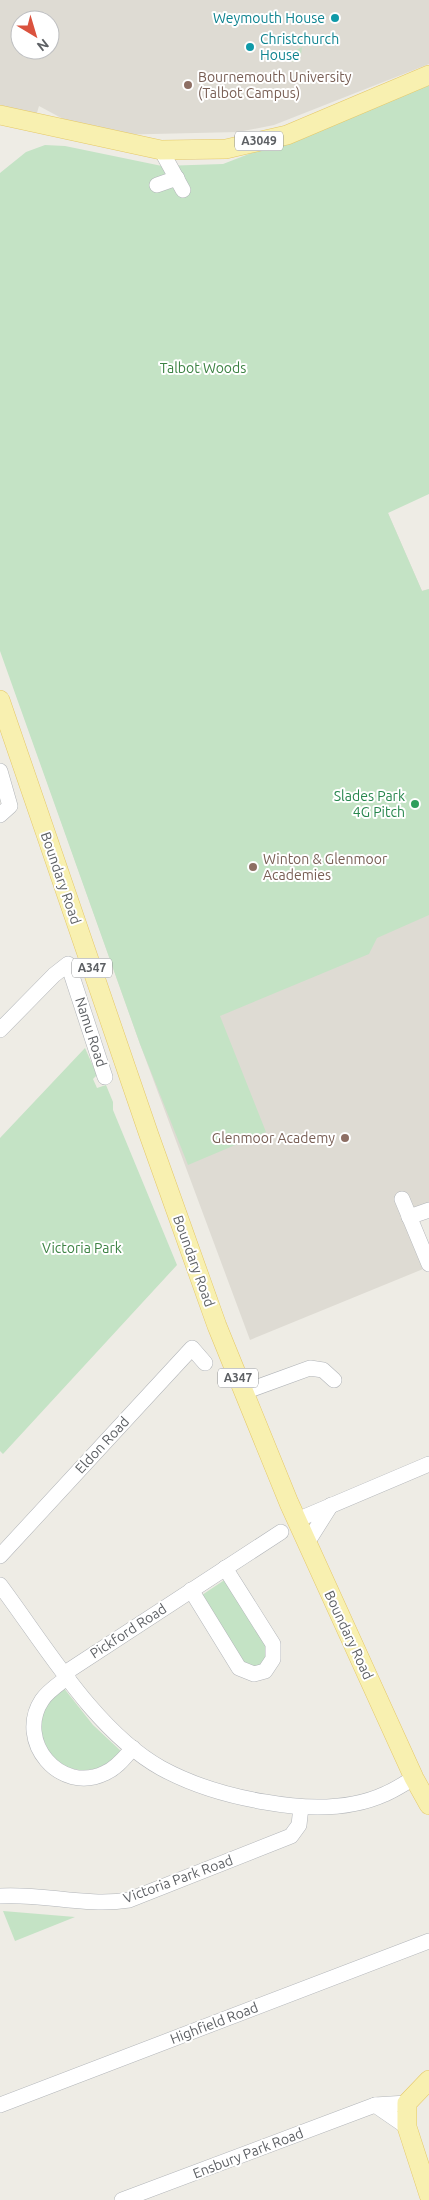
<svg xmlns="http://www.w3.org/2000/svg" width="429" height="2200" viewBox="0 0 429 2200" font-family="Ubuntu,sans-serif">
	<rect width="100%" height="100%" fill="#eeece5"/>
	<g fill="#dedbd3" fill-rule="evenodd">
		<path d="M0,0H429V64L274,125L238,132L110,135L65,120L39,106L34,123L0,115ZM20,20H50V50H20Z"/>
		<polygon points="388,513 422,591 429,589 429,1210 409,1218 428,1267 250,1340 140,1044 13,686 248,568"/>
	</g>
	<g fill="#c4e3c5">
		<polygon points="330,34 329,45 314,41 321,35"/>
		<polygon points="302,47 301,55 293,62 289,54"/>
		<polygon points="429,84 429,494 388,513 422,591 429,589 429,915 377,938 369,954 220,1016 266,1132 188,1165 140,1044 0,651 0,173 26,152 45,145 65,146 162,166 223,164"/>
		<polygon points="85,1048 97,1075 93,1079 97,1088 106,1085 113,1102 113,1110 177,1265 3,1454 0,1451 0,1138"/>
		<polygon points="226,1579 269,1650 261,1668 243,1666 199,1597"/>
		<path d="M63,1687L93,1725L123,1753C95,1780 52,1776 42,1734C40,1725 41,1712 46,1704C50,1698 58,1692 63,1687Z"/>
		<polygon points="3,1911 75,1917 15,1941"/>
	</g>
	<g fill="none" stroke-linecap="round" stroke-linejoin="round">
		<g stroke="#b2b5b9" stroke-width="16">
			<g id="minor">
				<polyline points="161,150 183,190"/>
				<polyline points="157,185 177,178"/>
				<polyline points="0,771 10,806 0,815"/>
				<polyline points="0,1030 54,975 68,964 105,1077"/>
				<polyline points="402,1199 429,1264"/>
				<polyline points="409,1217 429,1210"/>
				<polyline points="244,1392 310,1368 323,1370 334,1380"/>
				<polyline points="297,1520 429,1464"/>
				<polyline points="307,1543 331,1505"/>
				<polyline points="0,1556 192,1348 205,1363"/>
				<path d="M0,1585C45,1645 95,1731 161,1768C194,1786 229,1796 265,1802C304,1809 348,1811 385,1794C395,1790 405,1783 414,1778"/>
				<polyline points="191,1590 239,1668 254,1674 265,1671 273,1659 273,1644 225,1568"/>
				<polyline points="65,1673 281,1532"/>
				<path d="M68,1677C59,1684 48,1691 42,1700C15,1741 60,1795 105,1773C117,1768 125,1757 133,1748"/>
				<path d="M0,1896C43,1893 86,1907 129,1900L291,1836L299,1825L301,1807"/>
				<polyline points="0,2105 429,1941"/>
				<polyline points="375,2105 407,2127"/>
				<polyline points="122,2200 375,2105 407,2103"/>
			</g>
		</g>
		<g stroke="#e5c867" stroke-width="20">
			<g id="major">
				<polyline points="0,115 161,150 226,149 287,135 429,75"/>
				<polyline points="0,700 149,1135 217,1326 289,1503 414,1778 429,1805"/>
				<polyline points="429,2080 407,2103 407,2127 429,2195"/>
			</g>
		</g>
		<use href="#minor" stroke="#fff" stroke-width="15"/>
		<use href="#major" stroke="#f8f0b0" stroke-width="19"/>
	</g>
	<g fill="#0f9aa8" stroke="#fff" stroke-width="2">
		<circle cx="335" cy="18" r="5"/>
		<circle cx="250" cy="47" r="5"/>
	</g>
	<g fill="#8d6e63" stroke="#fff" stroke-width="2">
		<circle cx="188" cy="85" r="5"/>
		<circle cx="253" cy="867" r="5"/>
		<circle cx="345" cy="1138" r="5"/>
	</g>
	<circle fill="#2e9e5b" stroke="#fff" stroke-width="2" cx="415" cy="804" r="5"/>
	<g text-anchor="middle" stroke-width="4" stroke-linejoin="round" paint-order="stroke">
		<g fill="#fff" stroke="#8e9092" stroke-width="1">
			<rect x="235" y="131.5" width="48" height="19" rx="4"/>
			<rect x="72" y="958.5" width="40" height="19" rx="4"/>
			<rect x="218" y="1368.5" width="40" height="19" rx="4"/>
		</g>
		<g font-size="12" font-weight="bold" fill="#5d6064">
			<text x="259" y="145">A3049</text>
			<text x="92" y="972">A347</text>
			<text x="238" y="1382">A347</text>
		</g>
		<g font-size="14" fill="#0d838f" stroke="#fff" text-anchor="end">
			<text x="325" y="23">Weymouth House</text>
			<text x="260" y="44" text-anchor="start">Christchurch<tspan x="260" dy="16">House</tspan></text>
		</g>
		<g font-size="14" fill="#785e54" stroke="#fff" text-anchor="start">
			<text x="198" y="82">Bournemouth University<tspan x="198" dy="16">(Talbot Campus)</tspan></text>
			<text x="263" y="864">Winton &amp; Glenmoor<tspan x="263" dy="16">Academies</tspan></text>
			<text x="335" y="1143" text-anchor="end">Glenmoor Academy</text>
		</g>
		<g font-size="14" fill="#3d8344" stroke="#fff">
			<text x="203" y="373">Talbot Woods</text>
			<text x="82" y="1253">Victoria Park</text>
		</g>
		<g font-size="14" fill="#27864d" stroke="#fff" text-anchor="end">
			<text x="405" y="801">Slades Park<tspan x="405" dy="16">4G Pitch</tspan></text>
		</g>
		<g font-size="14" fill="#5d6064" stroke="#fff">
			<text transform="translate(61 878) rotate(71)" y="5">Boundary Road</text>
			<text transform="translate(91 1032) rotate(72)" y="5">Namu Road</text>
			<text transform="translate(194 1261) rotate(70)" y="5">Boundary Road</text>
			<text transform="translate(102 1445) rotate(-47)" y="5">Eldon Road</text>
			<text transform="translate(128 1631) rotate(-33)" y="5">Pickford Road</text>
			<text transform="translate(349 1635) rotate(65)" y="5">Boundary Road</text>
			<text transform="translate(178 1879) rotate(-20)" y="5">Victoria Park Road</text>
			<text transform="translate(214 2023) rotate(-21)" y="5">Highfield Road</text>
			<text transform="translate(248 2153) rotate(-21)" y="5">Ensbury Park Road</text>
		</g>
	</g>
	<g transform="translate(35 35) rotate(142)"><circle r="24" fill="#ffffff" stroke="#bebfc1"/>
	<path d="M0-4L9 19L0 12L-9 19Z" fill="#da523e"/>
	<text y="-8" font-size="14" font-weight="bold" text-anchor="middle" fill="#5d6064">N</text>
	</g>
</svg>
